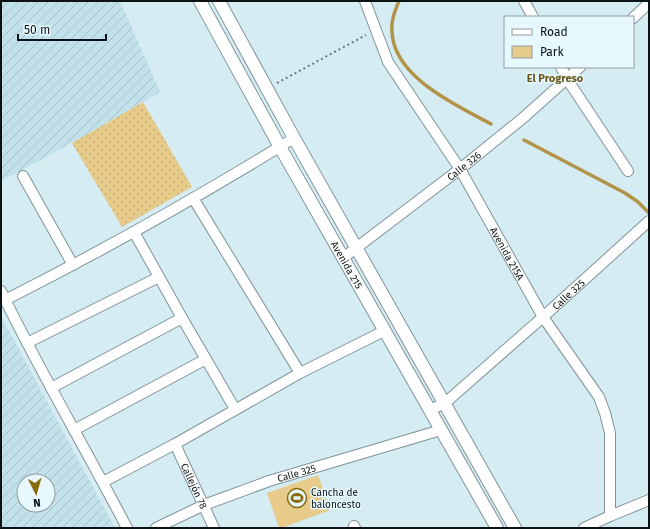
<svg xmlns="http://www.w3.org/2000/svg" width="650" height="529" viewBox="0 0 650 529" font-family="'Fira Sans',sans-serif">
	<defs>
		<pattern id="industrial-furrows" width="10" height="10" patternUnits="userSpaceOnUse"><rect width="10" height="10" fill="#c2e1ea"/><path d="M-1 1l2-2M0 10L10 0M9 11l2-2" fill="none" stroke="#a5c0c8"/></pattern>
		<pattern id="green-dots" width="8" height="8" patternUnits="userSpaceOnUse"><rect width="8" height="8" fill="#e6cb8a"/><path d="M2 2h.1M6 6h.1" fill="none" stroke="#c4ad76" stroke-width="1.8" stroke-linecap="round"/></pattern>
	</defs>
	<rect width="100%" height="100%" fill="#d6ecf3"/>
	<g fill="url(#industrial-furrows)" fill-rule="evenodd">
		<polygon points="1,1 120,1 160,92 72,143 1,181"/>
		<path d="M1,316L115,528H1ZM24,481H48V505H24Z"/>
	</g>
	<polygon fill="url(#green-dots)" points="143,102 192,187 122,227 72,143"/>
	<polygon fill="#e6cb8a" points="318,475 330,510 282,528 279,528 267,493"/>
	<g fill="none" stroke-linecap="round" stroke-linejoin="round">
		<g stroke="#b1944a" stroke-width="3.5">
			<path d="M399,1C395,11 391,20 392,31C393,77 456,105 491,124"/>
			<polyline points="524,140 625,193 638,202 649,213"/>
		</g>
		<g stroke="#7f939a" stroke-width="12">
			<g id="minor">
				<path id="s1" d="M365,1L388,62L460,169L543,317L599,397L605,413L610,433V516"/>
				<polyline points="524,1 533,17"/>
				<polyline points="633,18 649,3"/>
				<polyline points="561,67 567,79 628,171"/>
				<polyline points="23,176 73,265"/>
				<polyline points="193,198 300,373"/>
				<polyline points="134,232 182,318 235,409"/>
				<path id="s2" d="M343,258L460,169L523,118L580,67"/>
				<path d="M1,291C40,372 86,449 127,528"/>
				<path d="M5,300C104,250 200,196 294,138"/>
				<polyline points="27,343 159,277"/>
				<polyline points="51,388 182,318"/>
				<path id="s3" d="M430,410L445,403L543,317L649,221"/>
				<polyline points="74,430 206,359"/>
				<path id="s4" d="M175,444L214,528"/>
				<polyline points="103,482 175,444 300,373 384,331"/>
				<polyline points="354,526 355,528"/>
				<path id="s5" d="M156,528L204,505L269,481L441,430"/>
				<polyline points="584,528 610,516 649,500"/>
			</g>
		</g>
		<g stroke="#7f939a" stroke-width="14">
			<g id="tertiary">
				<path id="s6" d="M200,1L280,147L497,528"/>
				<polyline points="219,1 294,138 515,528"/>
			</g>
		</g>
		<polyline stroke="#6a797d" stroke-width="2" stroke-dasharray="2 3" stroke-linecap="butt" points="277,83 366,35"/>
		<use href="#minor" stroke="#fff" stroke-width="10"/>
		<use href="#tertiary" stroke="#fff" stroke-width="12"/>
	</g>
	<defs>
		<g id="stadium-ring" transform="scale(1)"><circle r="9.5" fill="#e7f9fe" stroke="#8a6b0b" stroke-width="1.5"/><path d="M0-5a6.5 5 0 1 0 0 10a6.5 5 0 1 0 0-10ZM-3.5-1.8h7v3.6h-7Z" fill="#8a6b0b"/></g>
	</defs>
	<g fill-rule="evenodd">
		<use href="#stadium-ring" x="297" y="498"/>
	</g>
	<g text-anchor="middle" stroke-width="3" stroke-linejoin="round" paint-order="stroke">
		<g font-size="10" fill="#0b1315" stroke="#e7f9fe">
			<text dy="4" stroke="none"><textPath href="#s2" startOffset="152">Calle 326</textPath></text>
			<text dy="4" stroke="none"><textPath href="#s1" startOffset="291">Avenida 215A</textPath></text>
			<text dy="4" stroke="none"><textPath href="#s6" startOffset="302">Avenida 215</textPath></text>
			<text dy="4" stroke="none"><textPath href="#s3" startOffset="181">Calle 325</textPath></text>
			<text dy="4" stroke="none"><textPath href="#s5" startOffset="151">Calle 325</textPath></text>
			<text dy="4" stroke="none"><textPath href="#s4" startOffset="46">Callejón 78</textPath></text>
		</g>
		<g font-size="10" fill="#0b1315" stroke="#e7f9fe" text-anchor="start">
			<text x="311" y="496">Cancha de<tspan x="311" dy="12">baloncesto</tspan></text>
		</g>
		<g font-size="11" font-weight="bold" fill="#6a551a" stroke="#e7f9fe">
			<text x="555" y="82">El Progreso</text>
		</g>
	</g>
	<rect width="650" height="529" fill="none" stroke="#0b1315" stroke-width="4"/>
	<rect x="504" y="16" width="130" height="52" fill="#e7f9fe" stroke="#8f9da1"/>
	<rect x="512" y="29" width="20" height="6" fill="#ffffff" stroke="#8f9da1"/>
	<text x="540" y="36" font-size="12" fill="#0b1315">Road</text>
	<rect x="512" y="46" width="20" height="12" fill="#e6cb8a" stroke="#8f9da1"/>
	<text x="540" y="56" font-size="12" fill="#0b1315">Park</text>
	<g transform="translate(36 493) rotate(175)"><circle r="19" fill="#e7f9fe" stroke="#8f9da1"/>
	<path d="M0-3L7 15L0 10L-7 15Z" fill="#8a6b0b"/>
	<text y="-6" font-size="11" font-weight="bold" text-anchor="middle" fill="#0b1315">N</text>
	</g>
	<path d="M18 34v6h88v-6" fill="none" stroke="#0b1315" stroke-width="2"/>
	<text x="24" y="34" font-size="12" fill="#0b1315" stroke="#e7f9fe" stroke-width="3" paint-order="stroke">50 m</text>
</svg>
